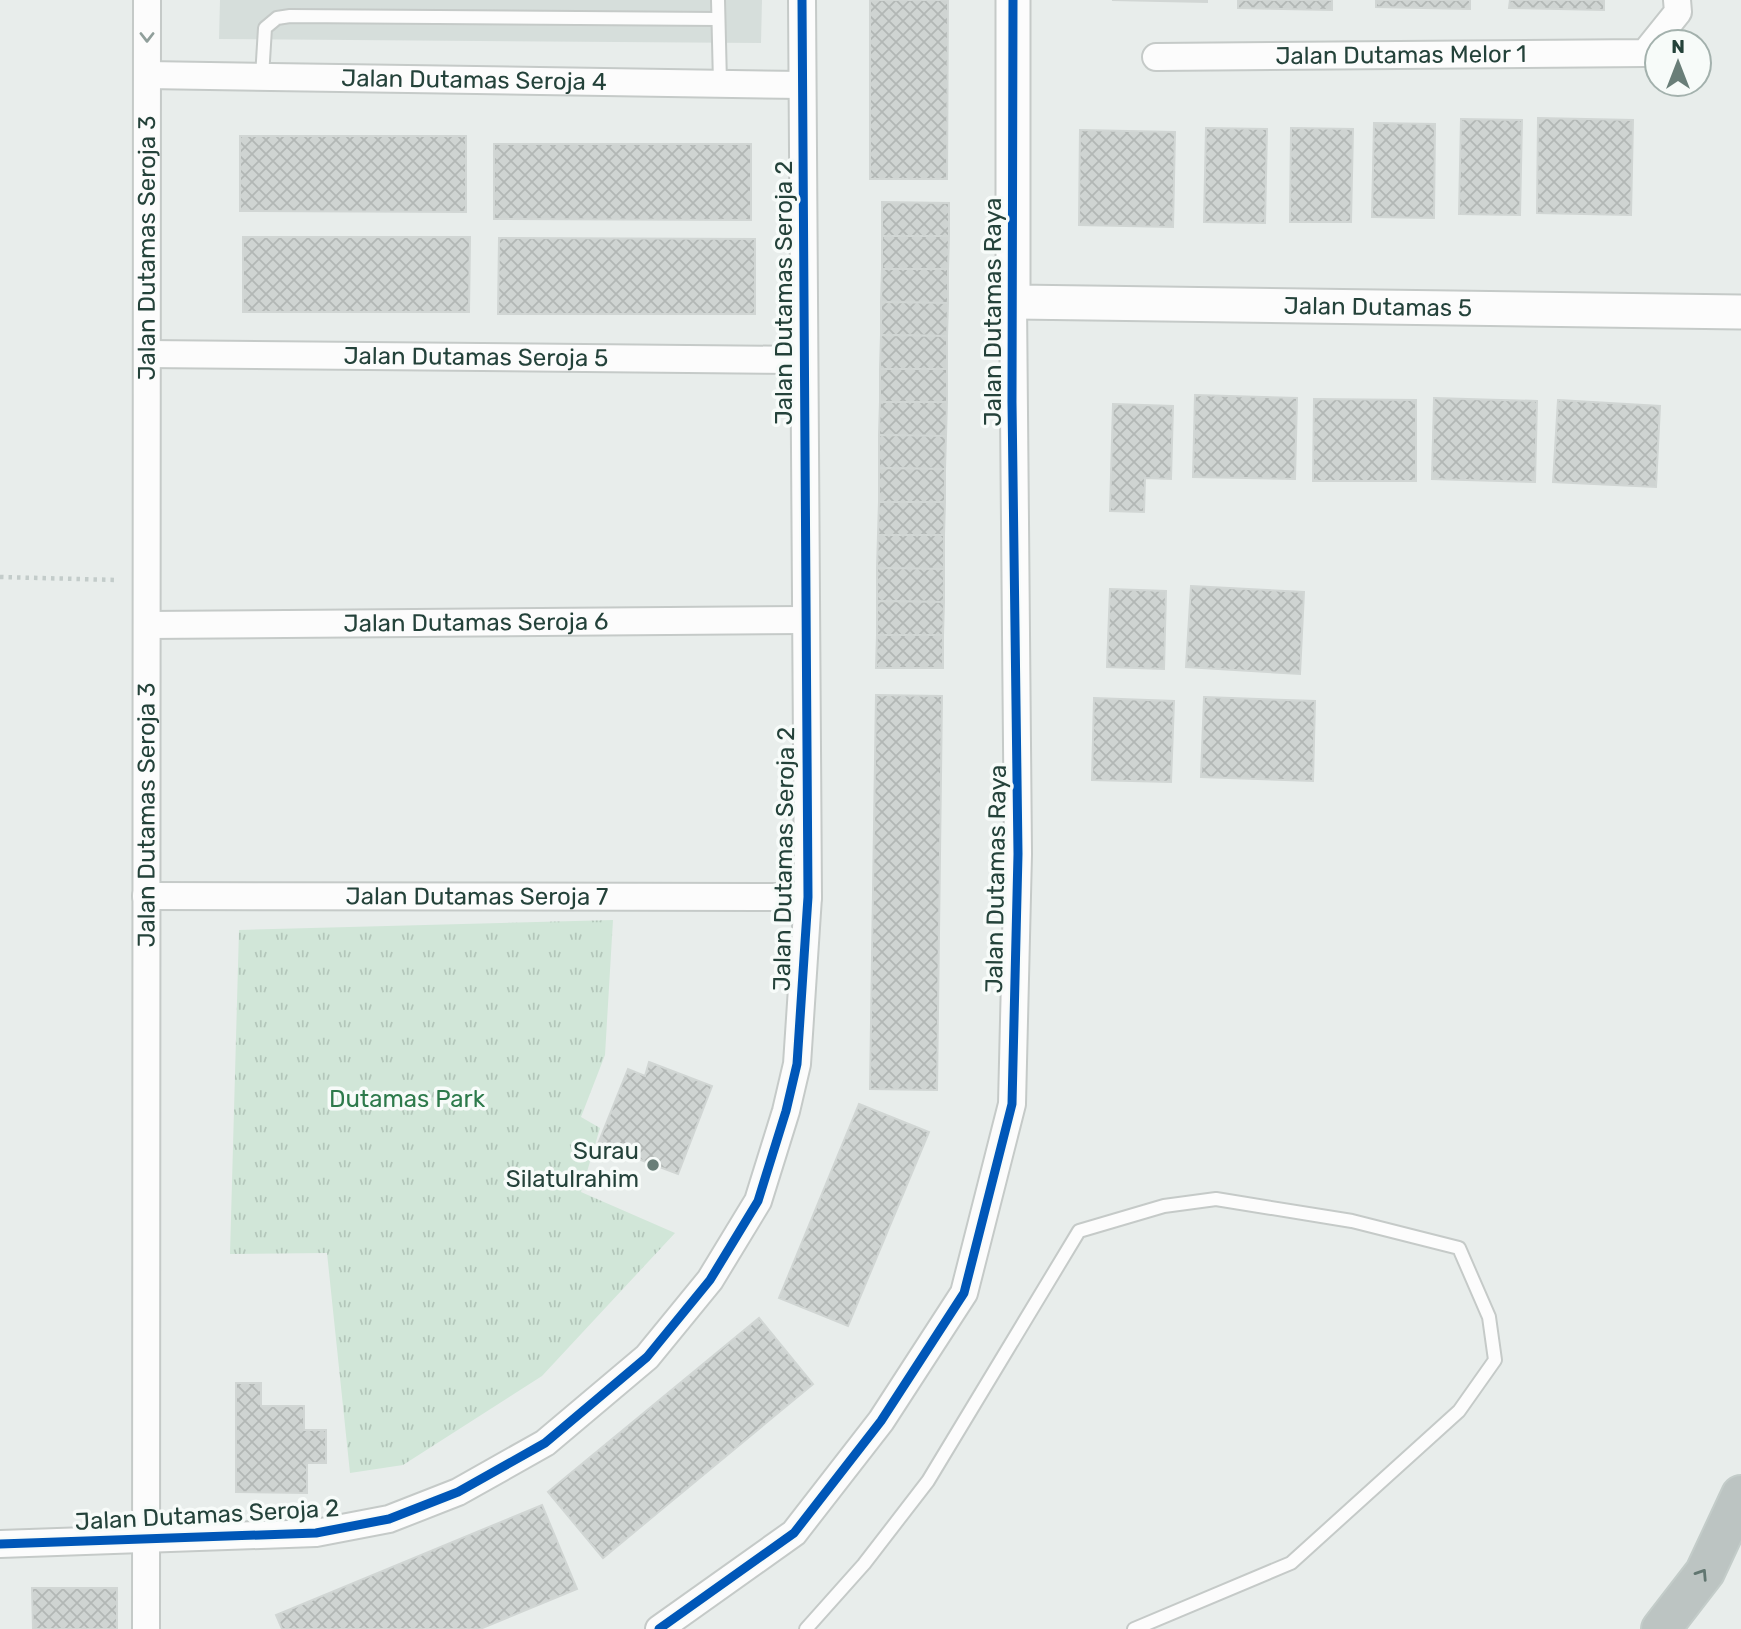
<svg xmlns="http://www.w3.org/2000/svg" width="1741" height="1629" viewBox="0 0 1741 1629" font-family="Rubik,sans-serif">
	<defs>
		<pattern id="park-tufts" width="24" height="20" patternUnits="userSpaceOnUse" patternTransform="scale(1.75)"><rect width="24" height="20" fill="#d1e6d8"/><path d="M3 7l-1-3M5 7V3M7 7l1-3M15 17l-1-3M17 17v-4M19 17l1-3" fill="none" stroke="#b3c6ba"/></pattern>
		<pattern id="building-cross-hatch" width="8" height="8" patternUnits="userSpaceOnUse" patternTransform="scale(1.75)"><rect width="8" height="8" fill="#cfd4d2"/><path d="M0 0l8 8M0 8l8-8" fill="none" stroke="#b2b7b5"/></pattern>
	</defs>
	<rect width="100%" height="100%" fill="#e8edeb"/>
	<polygon fill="#d6dedb" points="220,0 762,0 761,43 219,39"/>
	<polygon fill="url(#park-tufts)" points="613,920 605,1055 581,1117 600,1128 581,1192 675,1233 542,1376 403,1465 350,1473 327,1253 230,1254 239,930"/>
	<g fill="url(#building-cross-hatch)" stroke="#d1d6d4" stroke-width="2">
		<polygon points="870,0 948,0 947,179 870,179"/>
		<polygon points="1112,0 1207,0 1207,2"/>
		<polygon points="1238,0 1332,0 1332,10 1238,8"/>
		<polygon points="1376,0 1470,0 1470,9 1376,7"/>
		<polygon points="1510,0 1604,0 1604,10 1509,8"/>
		<polygon points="1538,118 1633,120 1631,215 1537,213"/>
		<polygon points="1461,119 1522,120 1520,215 1459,214"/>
		<polygon points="1374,123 1435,124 1434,218 1372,217"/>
		<polygon points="1206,128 1267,129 1265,223 1204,222"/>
		<polygon points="1291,128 1353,129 1351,222 1290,222"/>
		<polygon points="1080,130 1175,132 1173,227 1079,225"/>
		<polygon points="240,136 466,136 466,212 240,211"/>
		<polygon points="494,144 751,144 751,220 494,219"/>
		<polygon points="882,202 949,203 949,236 882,236"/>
		<polygon points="882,236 949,236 948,269 882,269"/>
		<polygon points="243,237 470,237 469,312 243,312"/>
		<polygon points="499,238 755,239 755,314 498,314"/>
		<polygon points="882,269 948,269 948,303 881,302"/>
		<polygon points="881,302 948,303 947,336 881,335"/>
		<polygon points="881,335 947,336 947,369 880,369"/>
		<rect x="880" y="369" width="67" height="33"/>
		<polygon points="1195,395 1297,398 1295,479 1193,477"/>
		<polygon points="1434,398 1537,401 1535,482 1432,479"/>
		<polygon points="1314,399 1416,400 1416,481 1313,481"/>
		<polygon points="1558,400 1660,406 1656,487 1553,482"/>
		<polygon points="880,402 947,402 946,436 879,435"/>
		<polygon points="1113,404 1173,406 1171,479 1145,478 1144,512 1110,511"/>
		<polygon points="879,435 946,436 945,469 879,468"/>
		<polygon points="879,468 945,469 945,502 879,502"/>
		<polygon points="879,502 945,502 944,535 878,535"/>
		<polygon points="878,535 944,535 944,569 877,568"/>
		<polygon points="877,568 944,569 944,602 877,601"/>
		<polygon points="1191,586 1304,592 1300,674 1186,667"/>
		<polygon points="1110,589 1166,591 1164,669 1107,667"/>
		<polygon points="877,601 944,602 943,635 877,635"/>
		<polygon points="877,635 943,635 943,668 876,668"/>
		<polygon points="876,695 942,696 937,1090 870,1089"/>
		<polygon points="1204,697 1315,701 1313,781 1201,777"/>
		<polygon points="1094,698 1174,701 1171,782 1092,780"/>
		<polygon points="649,1062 712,1086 678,1174 598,1144 628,1069 645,1076"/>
		<polygon points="859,1104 929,1132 848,1326 779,1298"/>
		<polygon points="759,1318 813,1384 603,1558 548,1492"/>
		<polygon points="236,1383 261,1383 261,1406 304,1406 304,1430 326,1430 326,1463 307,1463 307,1493 236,1492"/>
		<polygon points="542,1505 577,1589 480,1629 282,1629 276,1615"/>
		<polygon points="32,1588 117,1588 117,1629 33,1629"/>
	</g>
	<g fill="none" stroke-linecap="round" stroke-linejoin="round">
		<g stroke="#c5cac8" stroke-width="16">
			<g id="service">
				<polyline points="718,0 720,83"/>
				<polyline points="262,77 265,28 277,18 290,16 718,19"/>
				<polyline points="806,1629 864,1564 928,1481 1079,1231 1164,1206 1216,1199 1352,1221 1459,1248 1489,1317 1495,1360 1459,1411 1291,1563 1134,1629"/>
			</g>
		</g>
		<g stroke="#c5cac8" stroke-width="30">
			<g id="minor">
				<path id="s1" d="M1156,57L1645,53L1678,12L1677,0"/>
				<path id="s2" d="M147,75L802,85"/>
				<path id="s3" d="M147,354L803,360"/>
				<path id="s4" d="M147,625L805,620"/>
				<path id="s5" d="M146,896L808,897"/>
				<polyline points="0,1544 316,1533 389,1519 458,1492 545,1443 647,1357 710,1280 758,1201 786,1111 797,1064 808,897 802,0"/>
				<path id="s6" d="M146,1629L147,0"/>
				<polyline points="659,1629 794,1533 881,1421 964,1293 1012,1104 1018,854 1013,302"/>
			</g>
		</g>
		<g stroke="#c5cac8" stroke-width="37">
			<g id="tertiary">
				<path id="s7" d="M1013,0V302L1741,312"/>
			</g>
		</g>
		<g stroke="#c3ccc9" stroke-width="42">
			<polyline id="motorway" points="1661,1629 1705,1572 1741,1495"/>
		</g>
		<polyline stroke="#c3ccca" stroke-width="4.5" stroke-dasharray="3.5 5" stroke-linecap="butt" points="0,577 118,580"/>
		<use href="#service" stroke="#fcfcfc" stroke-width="12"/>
		<use href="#minor" stroke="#fcfcfc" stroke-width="26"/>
		<use href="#tertiary" stroke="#fcfcfc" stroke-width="33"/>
		<use href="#motorway" stroke="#bcc4c2" stroke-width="38"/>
		<g stroke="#f7fbf9" stroke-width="13">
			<g id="cycleway">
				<polyline points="0,1544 316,1533 389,1519 458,1492 545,1443 647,1357 710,1280 758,1201 786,1111 797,1064 808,897 802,0"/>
				<polyline points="659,1629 794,1533 881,1421 964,1293 1012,1104 1018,854 1012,402 1013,0"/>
			</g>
		</g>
		<use href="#cycleway" stroke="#0057b8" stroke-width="9"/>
	</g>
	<defs><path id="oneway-chevron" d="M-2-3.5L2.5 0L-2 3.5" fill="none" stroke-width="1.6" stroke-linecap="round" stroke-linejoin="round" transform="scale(1.75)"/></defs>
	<use stroke="#909f9b" href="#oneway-chevron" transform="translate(147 37) rotate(90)"/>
	<use stroke="#617670" href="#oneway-chevron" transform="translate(1702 1574) rotate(-57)"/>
	<circle fill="#697e78" stroke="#f7fbf9" stroke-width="2.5" cx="653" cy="1165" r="7"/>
	<g text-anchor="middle" stroke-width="7" stroke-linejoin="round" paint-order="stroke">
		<g font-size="24" fill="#24423a" stroke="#f7fbf9">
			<text dy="8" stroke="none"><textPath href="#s1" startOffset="245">Jalan Dutamas Melor 1</textPath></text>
			<text dy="8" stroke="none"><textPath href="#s2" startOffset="327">Jalan Dutamas Seroja 4</textPath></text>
			<text dy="8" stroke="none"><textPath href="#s6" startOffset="1381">Jalan Dutamas Seroja 3</textPath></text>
			<text transform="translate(784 293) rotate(-90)" y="8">Jalan Dutamas Seroja 2</text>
			<text dy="8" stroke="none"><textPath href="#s7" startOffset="667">Jalan Dutamas 5</textPath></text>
			<text transform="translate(993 312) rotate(-90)" y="8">Jalan Dutamas Raya</text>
			<text dy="8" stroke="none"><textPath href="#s3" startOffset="329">Jalan Dutamas Seroja 5</textPath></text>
			<text dy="8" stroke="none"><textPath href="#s4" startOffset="329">Jalan Dutamas Seroja 6</textPath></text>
			<text dy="8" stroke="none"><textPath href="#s6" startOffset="814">Jalan Dutamas Seroja 3</textPath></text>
			<text transform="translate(784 859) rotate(-89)" y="8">Jalan Dutamas Seroja 2</text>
			<text transform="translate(996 879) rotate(-89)" y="8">Jalan Dutamas Raya</text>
			<text dy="8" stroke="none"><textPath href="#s5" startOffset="331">Jalan Dutamas Seroja 7</textPath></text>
			<text transform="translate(207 1515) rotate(-3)" y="8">Jalan Dutamas Seroja 2</text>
		</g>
		<g font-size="24" fill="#2d7a4b" stroke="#f7fbf9">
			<text x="407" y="1107">Dutamas Park</text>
		</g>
		<g font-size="24" fill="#24423a" stroke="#f7fbf9" text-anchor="end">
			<text x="639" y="1159">Surau<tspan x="639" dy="28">Silatulrahim</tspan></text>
		</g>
	</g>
	<g transform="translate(1678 63)"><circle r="33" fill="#f7fbf9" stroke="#a3b1ad" stroke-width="2"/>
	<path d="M0-5L12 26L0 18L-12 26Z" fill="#697e78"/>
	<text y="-10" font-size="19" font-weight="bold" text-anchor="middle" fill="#24423a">N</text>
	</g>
</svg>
